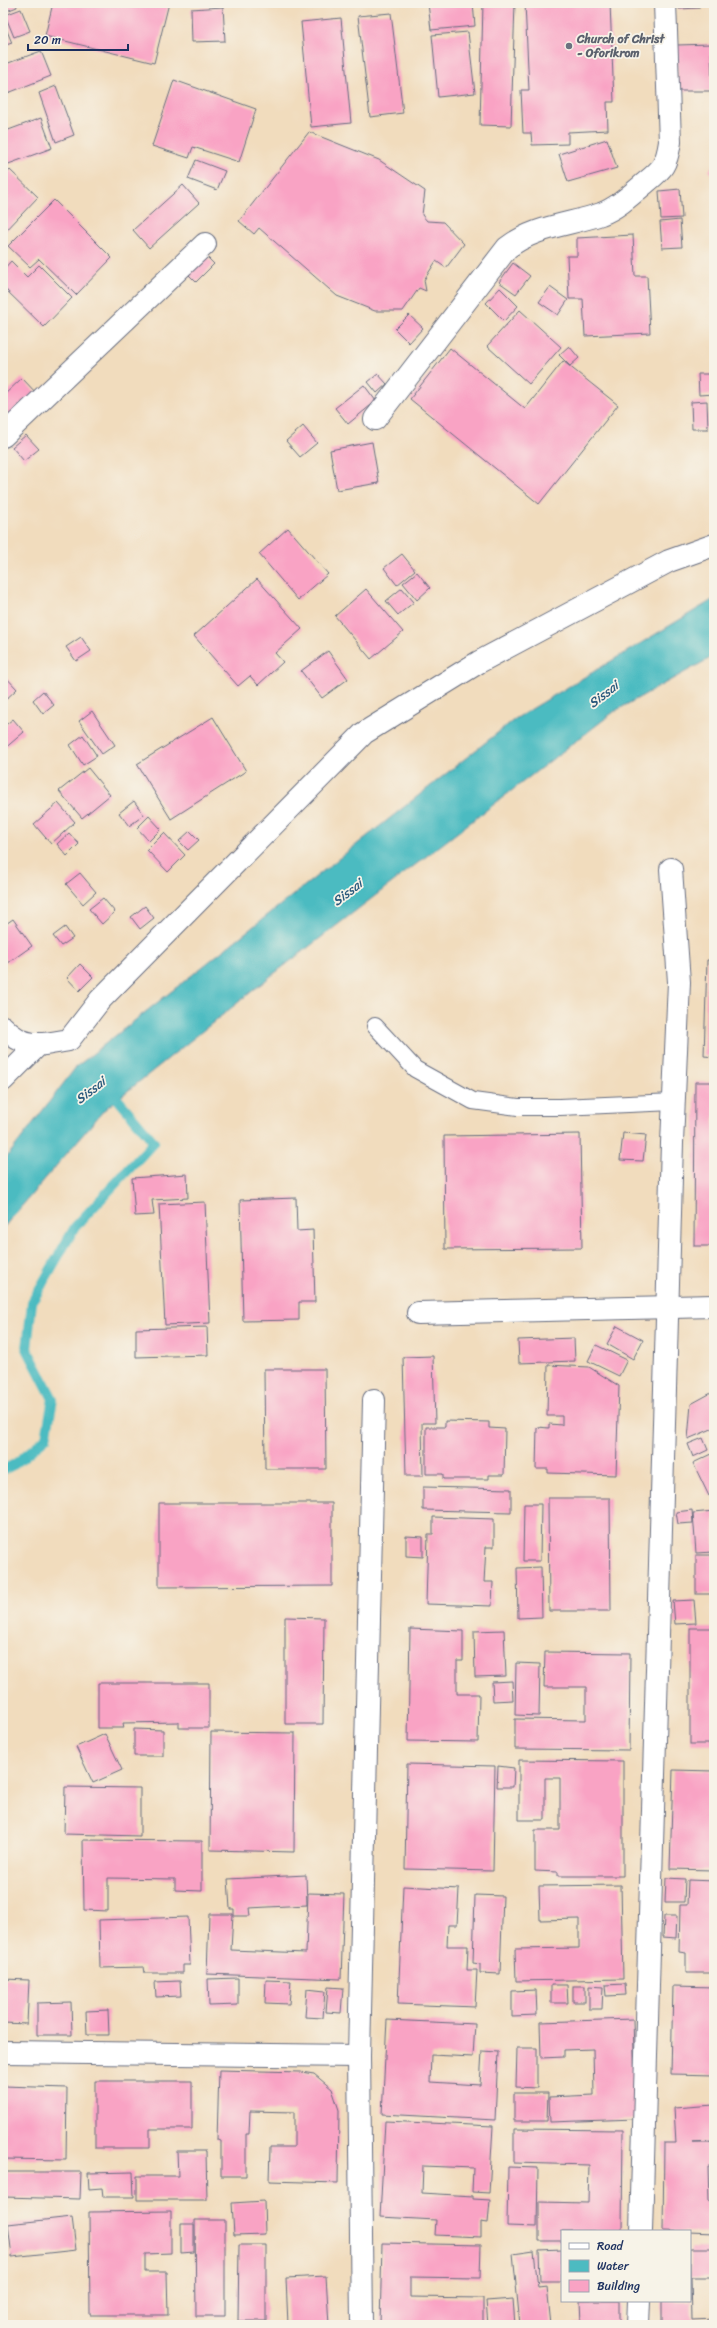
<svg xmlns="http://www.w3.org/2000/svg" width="717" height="2328" viewBox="0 0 717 2328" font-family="Sriracha,sans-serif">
	<rect width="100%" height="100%" fill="#f7f3e8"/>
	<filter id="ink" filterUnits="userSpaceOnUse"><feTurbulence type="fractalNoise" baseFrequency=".025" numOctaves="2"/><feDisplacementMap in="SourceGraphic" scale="8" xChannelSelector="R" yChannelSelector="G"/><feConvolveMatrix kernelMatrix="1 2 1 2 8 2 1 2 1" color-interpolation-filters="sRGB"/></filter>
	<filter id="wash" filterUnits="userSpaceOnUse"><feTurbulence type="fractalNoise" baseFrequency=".012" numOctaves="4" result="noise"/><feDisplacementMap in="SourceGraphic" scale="16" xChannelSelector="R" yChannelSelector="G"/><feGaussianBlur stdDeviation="0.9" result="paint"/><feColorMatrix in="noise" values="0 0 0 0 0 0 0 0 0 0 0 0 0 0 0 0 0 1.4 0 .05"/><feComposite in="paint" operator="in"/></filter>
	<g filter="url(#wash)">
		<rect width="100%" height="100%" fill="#f1dcbd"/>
		<polygon fill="#4cbbc1" stroke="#347590" points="714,599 714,656 615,711 271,976 104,1110 3,1228 3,1162 76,1067 515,719"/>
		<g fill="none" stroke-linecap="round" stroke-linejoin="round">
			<polyline stroke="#4cbbc1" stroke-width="10" points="3,1470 15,1464 46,1438 53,1399 27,1349 32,1302 75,1227 154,1142 110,1090"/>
		</g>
		<g id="blocks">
			<g fill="#f9a3c4">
				<polygon points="3,3 16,3 17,7 4,12"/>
				<polygon points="53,3 169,3 154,63 45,36"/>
				<polygon points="428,3 473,3 475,26 431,30"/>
				<polygon points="483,3 515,3 511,126 480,125"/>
				<polygon points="525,3 610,3 614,102 607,102 608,130 568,132 568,144 532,145 531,133 523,133 521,90 529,90"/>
				<polygon points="678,3 698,3 699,8 679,9"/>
				<polygon points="223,7 225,41 192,42 191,9"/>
				<polygon points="21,9 30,31 14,37 5,15"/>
				<polygon points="391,13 403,113 370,117 358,16"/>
				<polygon points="341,18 351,123 311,127 301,22"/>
				<polygon points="3,21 12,43 3,46"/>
				<polygon points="468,32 475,93 438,97 432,35"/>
				<polygon points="711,44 712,91 678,91 677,45"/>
				<polygon points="41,51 51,76 3,95 3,65"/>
				<polygon points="174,80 256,109 239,162 193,147 189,158 152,146"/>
				<polygon points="56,86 74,135 56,142 39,93"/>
				<polygon points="41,118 52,148 3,166 3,132"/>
				<polygon points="309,132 379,160 425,191 422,215 427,221 443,222 464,244 446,268 436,261 424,280 426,291 419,288 403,311 375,311 337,296 259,228 254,234 239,221"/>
				<polygon points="607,139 617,168 568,182 559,154"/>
				<polygon points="196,160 225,171 217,190 188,179"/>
				<polygon points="714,163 714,175 709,171"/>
				<polygon points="10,170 38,197 3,234 3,177"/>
				<polygon points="183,185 199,203 149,248 133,230"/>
				<polygon points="680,189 682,218 661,219 659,191"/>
				<polygon points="54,200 112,258 76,295 39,259 30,267 8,246"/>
				<polygon points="680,220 682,247 662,248 660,222"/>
				<polygon points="633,235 635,276 647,276 650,333 585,336 583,299 569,299 567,256 577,256 577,238"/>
				<polygon points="204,254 214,264 196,282 186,272"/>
				<polygon points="11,261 27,277 39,265 72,298 44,327 3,287 3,270"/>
				<polygon points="513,263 530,276 516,294 499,282"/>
				<polygon points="550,287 568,300 558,315 539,302"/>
				<polygon points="500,288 518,306 504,321 486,303"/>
				<polygon points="520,310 561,347 529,384 487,346"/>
				<polygon points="409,315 423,328 409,343 395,329"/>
				<polygon points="569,346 579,358 570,366 559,355"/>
				<polygon points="450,348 525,409 563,361 618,405 539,504 410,399"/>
				<polygon points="378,374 387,384 377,393 368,382"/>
				<polygon points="698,374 714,374 714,394 699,395"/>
				<polygon points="22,378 38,395 11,421 3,412 3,396"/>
				<polygon points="364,385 376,401 348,424 335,408"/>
				<polygon points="707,401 708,429 692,429 691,402"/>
				<polygon points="303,426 317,443 300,457 286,441"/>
				<polygon points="26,435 39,449 24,461 12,447"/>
				<polygon points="372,442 379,483 337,490 330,450"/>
				<polygon points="288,528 328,574 298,600 259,554"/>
				<polygon points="402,554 415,570 397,585 384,568"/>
				<polygon points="417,572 430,588 417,600 403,583"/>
				<polygon points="257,579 302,629 275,653 283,662 258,685 250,676 238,686 194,636"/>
				<polygon points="402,588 414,602 398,615 386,601"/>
				<polygon points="366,589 403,632 371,659 335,616"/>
				<polygon points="81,637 91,651 76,661 66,647"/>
				<polygon points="328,651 348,679 322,698 301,671"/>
				<polygon points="3,674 17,689 3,702"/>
				<polygon points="43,691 54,705 43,714 33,700"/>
				<polygon points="92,711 115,745 102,754 79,721"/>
				<polygon points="213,717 246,771 171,819 137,764"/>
				<polygon points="13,719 24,732 3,750 3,727"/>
				<polygon points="83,735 97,756 83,765 70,745"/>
				<polygon points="88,768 110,795 82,818 59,791"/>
				<polygon points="134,801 144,815 129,826 119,813"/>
				<polygon points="58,803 75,822 51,844 34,824"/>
				<polygon points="149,816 161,829 149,841 137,828"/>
				<polygon points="190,831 199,840 188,850 179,841"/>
				<polygon points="69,833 79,844 67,856 57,844"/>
				<polygon points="164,833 185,855 168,872 147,850"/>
				<polygon points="80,873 96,892 83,904 66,884"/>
				<polygon points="103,898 115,912 102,924 89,909"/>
				<polygon points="145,906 154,918 140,929 131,917"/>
				<polygon points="13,919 32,946 8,963 3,955 3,926"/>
				<polygon points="65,927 73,938 61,946 53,936"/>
				<polygon points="707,960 714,960 714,1057 704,1056"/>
				<polygon points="80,964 93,977 79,991 67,978"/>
				<polygon points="695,1082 714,1082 714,1246 694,1246"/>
				<polygon points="623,1133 646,1135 643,1161 620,1160"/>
				<polygon points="580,1134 582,1248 445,1249 444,1136"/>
				<polygon points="187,1174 188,1198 152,1200 154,1215 135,1216 132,1178"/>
				<polygon points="296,1198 297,1231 313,1230 315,1302 299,1302 299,1320 243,1321 240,1200"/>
				<polygon points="205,1202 210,1323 165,1325 159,1204"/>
				<polygon points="617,1326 643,1340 633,1359 607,1344"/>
				<polygon points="207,1327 208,1355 136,1357 136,1329"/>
				<polygon points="574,1338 575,1361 519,1363 518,1340"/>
				<polygon points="596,1345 627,1360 619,1376 588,1361"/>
				<polygon points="433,1356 435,1423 422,1423 423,1476 406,1476 403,1357"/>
				<polygon points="548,1365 589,1367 619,1386 616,1475 548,1473 548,1469 536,1469 537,1427 549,1428 549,1424 562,1425 562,1416 547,1416"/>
				<polygon points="264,1369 325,1369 326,1469 265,1469"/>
				<polygon points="713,1392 714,1428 688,1439 691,1404"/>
				<polygon points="445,1421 489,1422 489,1428 505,1429 504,1475 489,1475 489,1479 443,1479 443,1474 426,1474 426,1427 445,1427"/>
				<polygon points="703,1438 708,1450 693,1457 688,1444"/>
				<polygon points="714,1453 714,1493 709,1496 693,1463"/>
				<polygon points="423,1487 511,1489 511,1512 423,1510"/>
				<polygon points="548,1498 610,1498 611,1611 549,1611"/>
				<polygon points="159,1503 332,1503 332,1586 159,1587"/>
				<polygon points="524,1504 541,1504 540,1561 523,1561"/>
				<polygon points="692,1510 693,1523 678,1524 676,1512"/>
				<polygon points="714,1511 714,1552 696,1553 693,1513"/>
				<polygon points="433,1517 494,1519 494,1547 486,1547 484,1582 493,1582 492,1606 426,1604 428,1534 433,1534"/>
				<polygon points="406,1536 423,1537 423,1557 406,1556"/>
				<rect x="696" y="1555" width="18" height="39"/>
				<polygon points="541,1567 542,1617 518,1618 517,1568"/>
				<polygon points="694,1600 696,1623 675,1624 673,1601"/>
				<polygon points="285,1617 324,1618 323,1724 285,1724"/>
				<rect x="690" y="1628" width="24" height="116"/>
				<polygon points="410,1629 463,1631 463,1661 457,1661 457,1694 479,1694 478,1742 408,1741"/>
				<polygon points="504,1630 506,1676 475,1677 474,1631"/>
				<polygon points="545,1652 630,1653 629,1750 515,1749 515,1719 586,1720 586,1687 544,1687"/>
				<polygon points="516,1663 540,1664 539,1716 515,1715"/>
				<polygon points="512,1681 513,1700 493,1701 492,1682"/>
				<polygon points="98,1683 209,1683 209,1728 179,1728 179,1722 123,1723 124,1728 98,1728"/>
				<polygon points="134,1729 163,1730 163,1756 134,1756"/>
				<polygon points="211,1732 295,1733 294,1852 210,1850"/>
				<polygon points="105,1734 122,1770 93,1783 76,1747"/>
				<polygon points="519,1760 623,1761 623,1876 558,1876 558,1872 535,1871 535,1830 560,1830 560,1778 545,1778 545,1820 519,1820"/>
				<polygon points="407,1764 495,1766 493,1871 405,1869"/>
				<polygon points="498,1766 514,1768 513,1787 497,1787"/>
				<polygon points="673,1770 714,1771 714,1870 670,1869"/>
				<polygon points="65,1787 140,1788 140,1836 64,1834"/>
				<polygon points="83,1840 202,1841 202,1891 175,1890 175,1879 108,1878 108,1911 84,1910"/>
				<polygon points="306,1875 307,1905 249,1908 250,1916 234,1916 234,1909 230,1909 228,1879"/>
				<polygon points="666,1878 685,1879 684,1902 665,1902"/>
				<polygon points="688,1880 714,1881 714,1973 686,1973 686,1953 679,1952 680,1905 687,1905"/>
				<polygon points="621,1885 623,1979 516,1981 515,1949 579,1948 579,1919 540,1920 539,1886"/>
				<polygon points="403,1886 459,1889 457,1925 448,1925 447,1946 468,1946 467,1970 477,1970 475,2007 398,2004"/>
				<polygon points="308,1893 344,1894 341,1979 207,1974 209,1914 233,1914 231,1950 306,1953"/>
				<polygon points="475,1895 503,1896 500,1974 480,1973 480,1964 473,1963"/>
				<polygon points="664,1916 677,1916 676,1938 663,1937"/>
				<polygon points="188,1917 190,1965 183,1965 183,1973 145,1973 144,1967 100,1968 99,1920"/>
				<polygon points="238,1978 238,2005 209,2006 208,1979"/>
				<polygon points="3,1979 29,1980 27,2024 3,2023"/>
				<polygon points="266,1980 291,1981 289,2004 265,2003"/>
				<polygon points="180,1981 181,1996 156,1997 155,1982"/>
				<polygon points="625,1984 626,1995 606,1996 605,1985"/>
				<polygon points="551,1985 567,1985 568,2003 551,2003"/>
				<rect x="573" y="1986" width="12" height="16"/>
				<polygon points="589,1986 603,1987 602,2009 589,2009"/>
				<polygon points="673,1986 714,1987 714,2075 671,2074"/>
				<polygon points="328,1987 343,1988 341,2013 326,2012"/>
				<polygon points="307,1989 325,1991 323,2018 305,2017"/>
				<polygon points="536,1990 537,2015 512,2016 512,1991"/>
				<polygon points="71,2002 72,2035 37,2035 37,2003"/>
				<polygon points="108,2010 109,2035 87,2035 86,2011"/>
				<polygon points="633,2019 636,2119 550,2122 549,2097 594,2095 593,2049 564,2050 564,2057 541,2058 540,2022"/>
				<polygon points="387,2020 475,2024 473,2057 431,2055 430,2082 480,2085 482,2051 498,2052 495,2120 382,2114"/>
				<polygon points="517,2048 537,2048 537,2088 516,2087"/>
				<polygon points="219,2070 301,2072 314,2074 332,2089 339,2110 338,2183 269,2181 270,2147 294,2147 294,2112 250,2111 249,2134 246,2134 246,2176 221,2176 221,2141 217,2140"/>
				<polygon points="95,2081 192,2081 192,2129 150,2129 150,2148 95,2148"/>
				<polygon points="3,2086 67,2088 66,2160 3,2159"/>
				<polygon points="514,2093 548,2093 547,2121 514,2121"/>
				<polygon points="714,2105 714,2141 692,2142 714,2142 714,2167 708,2167 709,2202 714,2202 714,2233 663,2231 664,2143 676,2143 674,2108"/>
				<polygon points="385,2121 493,2126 489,2193 472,2192 473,2168 423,2166 422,2193 473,2196 473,2199 490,2200 488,2223 481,2222 481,2237 435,2235 436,2220 380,2217"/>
				<polygon points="514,2129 623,2130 622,2231 562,2231 562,2241 539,2241 539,2202 588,2203 589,2165 514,2163"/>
				<polygon points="177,2151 206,2151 207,2200 137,2200 137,2176 178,2176"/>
				<polygon points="508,2167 538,2168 537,2227 507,2226"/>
				<polygon points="3,2172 81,2172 80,2199 3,2197"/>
				<polygon points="133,2172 134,2197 103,2197 102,2188 89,2189 88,2173"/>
				<polygon points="264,2201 265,2234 234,2235 232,2203"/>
				<polygon points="171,2211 171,2253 145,2254 145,2272 167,2272 168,2315 90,2315 89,2212"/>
				<polygon points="72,2217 76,2250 12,2257 8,2224"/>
				<polygon points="195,2220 225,2220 225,2316 196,2316"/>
				<polygon points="181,2224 194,2224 194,2252 181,2253"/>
				<polygon points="382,2243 481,2245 480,2278 410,2277 410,2297 483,2298 483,2325 380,2325"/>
				<polygon points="239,2245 266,2245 266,2321 238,2321"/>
				<polygon points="690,2248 714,2248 714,2277 691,2277 692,2320 714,2319 714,2325 662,2325 662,2301 690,2301"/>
				<polygon points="562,2249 562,2282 540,2282 539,2250"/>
				<polygon points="534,2251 538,2288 547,2287 551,2325 520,2325 513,2254"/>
				<polygon points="326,2276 329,2325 288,2325 286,2278"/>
				<polygon points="513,2299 515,2325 488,2325 486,2301"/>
				<polygon points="580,2301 619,2301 619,2325 565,2325 581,2323"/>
			</g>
		</g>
	</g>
	<g filter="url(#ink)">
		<use href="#blocks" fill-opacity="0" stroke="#666c7f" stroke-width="1"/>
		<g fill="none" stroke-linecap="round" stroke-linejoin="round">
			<g stroke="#666c7f" stroke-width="18">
				<polyline id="service" points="375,1026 415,1069 473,1101 518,1107 560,1107 674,1102"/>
			</g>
			<g stroke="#666c7f" stroke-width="24">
				<g id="minor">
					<path d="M375,419L507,248C535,226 569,225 601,214C617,208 631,195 644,184C662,169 666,167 670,142L665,3"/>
					<polyline points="3,436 205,244"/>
					<path d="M3,1027C25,1050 41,1045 69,1040L100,1000L364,733L479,662L669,561L714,545"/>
					<polyline points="3,1080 37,1046"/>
					<polyline points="418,1313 714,1306"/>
					<polyline points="3,2052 359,2056"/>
					<polyline points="641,2231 672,1143 679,982 671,869"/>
					<polyline points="362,2325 359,2056 374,1400"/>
					<polyline points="638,2325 639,2301"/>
				</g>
			</g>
			<use href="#service" stroke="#fff" stroke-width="16"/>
			<use href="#minor" stroke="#fff" stroke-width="22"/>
		</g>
	</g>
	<circle fill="#6b7280" stroke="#f7f3e8" stroke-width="1.5" cx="569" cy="46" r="4"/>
	<g text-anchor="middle" stroke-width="3.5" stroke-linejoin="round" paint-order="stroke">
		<g font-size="12" font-weight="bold" fill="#5b616d" stroke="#f7f3e8" text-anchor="start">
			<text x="577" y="43">Church of Christ<tspan x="577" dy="14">- Oforikrom</tspan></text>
		</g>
		<g font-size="13" font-style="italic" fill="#2a597c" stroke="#f7f3e8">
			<text transform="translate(603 694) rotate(-38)" y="5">Sissai</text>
			<text transform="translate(347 892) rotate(-38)" y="5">Sissai</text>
			<text transform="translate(90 1090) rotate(-38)" y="5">Sissai</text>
		</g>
	</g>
	<rect width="717" height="2328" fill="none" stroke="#f7f3e8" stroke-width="16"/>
	<rect x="561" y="2230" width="130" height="72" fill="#f7f3e8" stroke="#9fa5b1"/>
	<rect x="569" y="2243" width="20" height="6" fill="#ffffff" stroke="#9fa5b1"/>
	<text x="597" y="2250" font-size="12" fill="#1b2f5e">Road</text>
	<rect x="569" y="2260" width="20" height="12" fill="#4cbbc1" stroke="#9fa5b1"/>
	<text x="597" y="2270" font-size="12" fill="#1b2f5e">Water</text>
	<rect x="569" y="2280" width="20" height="12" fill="#f9a3c4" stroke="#9fa5b1"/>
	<text x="597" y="2290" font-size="12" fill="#1b2f5e">Building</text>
	<path d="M28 44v6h100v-6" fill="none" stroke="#1b2f5e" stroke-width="2"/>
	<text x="34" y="44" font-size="12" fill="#1b2f5e" stroke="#f7f3e8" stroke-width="3" paint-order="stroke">20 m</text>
</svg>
